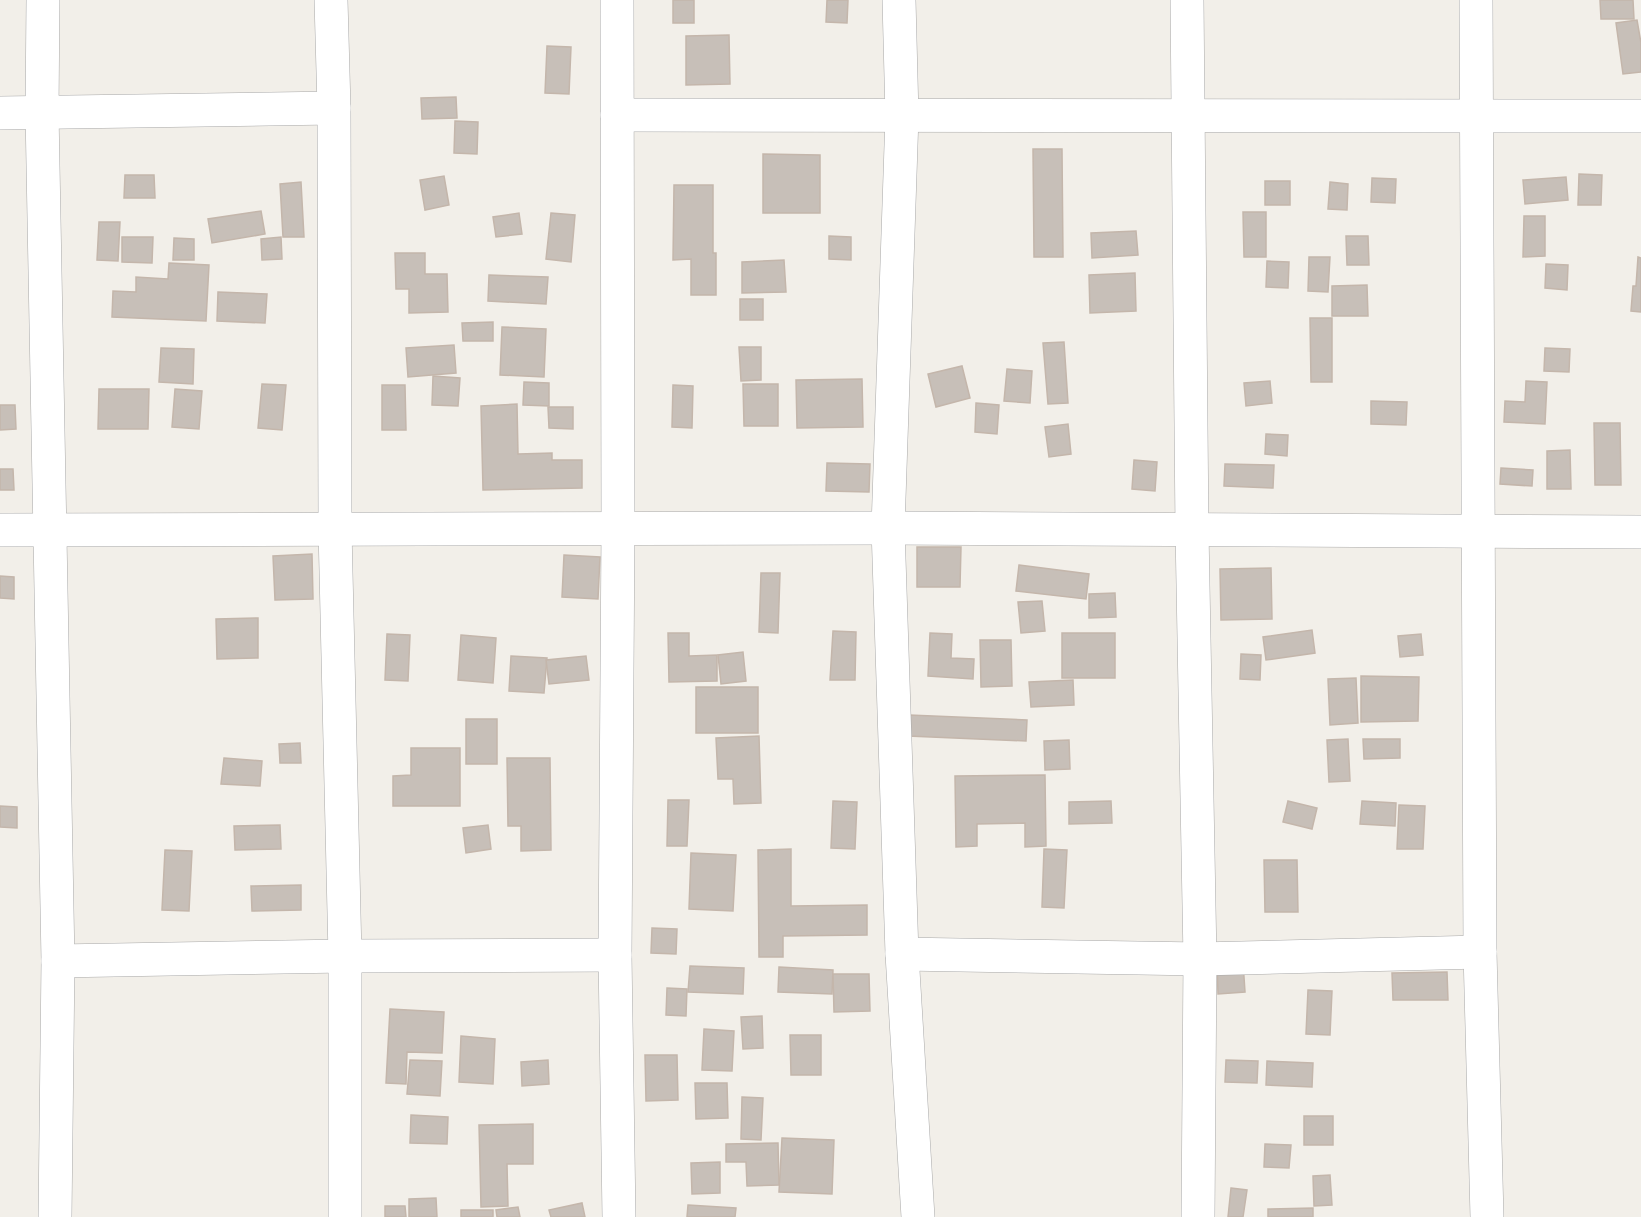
<svg xmlns="http://www.w3.org/2000/svg" width="1641" height="1217" viewBox="0 0 1641 1217" font-family="Karla,sans-serif">
	<rect width="100%" height="100%" fill="#f2efe9"/>
	<g fill="#c7bfb8" stroke="#c4b6ab" stroke-width="1.5">
		<rect x="673" y="0" width="21" height="23"/>
		<polygon points="827,0 848,0 847,23 826,22"/>
		<polygon points="1600,0 1633,0 1634,19 1601,19"/>
		<polygon points="1637,20 1641,43 1641,72 1623,74 1616,23"/>
		<polygon points="729,35 730,84 686,85 686,36"/>
		<polygon points="547,46 571,47 569,94 545,93"/>
		<polygon points="456,97 457,118 422,119 421,98"/>
		<polygon points="455,121 478,122 477,154 454,153"/>
		<polygon points="1033,149 1062,149 1063,257 1034,257"/>
		<polygon points="763,154 820,155 820,213 763,213"/>
		<polygon points="1579,174 1602,175 1601,205 1578,205"/>
		<polygon points="125,175 154,175 155,198 124,198"/>
		<polygon points="444,176 449,205 425,210 420,180"/>
		<polygon points="1566,177 1568,200 1525,204 1523,180"/>
		<polygon points="1372,178 1396,179 1395,203 1371,202"/>
		<rect x="1265" y="181" width="25" height="24"/>
		<polygon points="301,182 304,237 283,237 280,184"/>
		<polygon points="1330,182 1348,184 1347,210 1328,209"/>
		<polygon points="674,185 713,185 713,253 716,253 716,295 691,295 691,259 673,260"/>
		<polygon points="261,211 265,234 212,243 208,219"/>
		<polygon points="1243,212 1266,212 1266,257 1244,257"/>
		<polygon points="519,213 522,234 496,237 493,217"/>
		<polygon points="551,213 575,215 571,262 546,259"/>
		<polygon points="1524,216 1545,216 1545,256 1523,257"/>
		<polygon points="99,222 120,222 118,261 97,260"/>
		<polygon points="1136,231 1138,255 1092,258 1091,233"/>
		<polygon points="829,236 851,237 851,260 829,259"/>
		<polygon points="1346,236 1368,236 1369,265 1347,265"/>
		<polygon points="122,237 153,237 152,263 122,262"/>
		<polygon points="281,237 282,259 262,260 261,239"/>
		<polygon points="174,238 194,239 194,260 173,260"/>
		<polygon points="395,253 425,253 425,274 447,274 448,312 409,313 409,289 396,289"/>
		<polygon points="1309,257 1330,257 1328,292 1308,291"/>
		<polygon points="1638,257 1641,258 1641,312 1631,311 1633,286 1636,286"/>
		<polygon points="784,260 786,292 742,293 742,262"/>
		<polygon points="1267,261 1289,262 1288,288 1266,287"/>
		<polygon points="169,263 209,265 206,321 112,317 113,291 136,292 136,277 168,279"/>
		<polygon points="1546,264 1568,265 1567,290 1545,288"/>
		<polygon points="1135,273 1136,311 1090,313 1089,275"/>
		<polygon points="489,275 548,277 546,304 488,301"/>
		<polygon points="1367,285 1368,316 1332,316 1332,286"/>
		<polygon points="218,292 267,294 265,323 217,321"/>
		<rect x="740" y="299" width="23" height="21"/>
		<polygon points="1310,318 1332,318 1332,382 1311,382"/>
		<polygon points="493,322 493,341 463,341 462,323"/>
		<polygon points="502,327 546,329 544,377 500,375"/>
		<polygon points="1064,342 1068,403 1048,404 1043,343"/>
		<polygon points="454,345 456,373 408,377 406,348"/>
		<polygon points="739,347 761,347 761,380 741,381"/>
		<polygon points="161,348 194,349 193,384 159,382"/>
		<polygon points="1545,348 1570,349 1569,372 1544,371"/>
		<polygon points="962,366 970,398 936,407 928,374"/>
		<polygon points="1007,369 1032,371 1030,403 1004,401"/>
		<polygon points="433,376 460,378 458,406 432,405"/>
		<polygon points="862,379 863,427 797,428 796,380"/>
		<polygon points="1270,381 1272,403 1246,406 1244,383"/>
		<polygon points="1526,381 1547,382 1545,424 1504,422 1505,401 1525,402"/>
		<polygon points="524,382 549,383 549,406 523,405"/>
		<polygon points="262,384 286,385 282,430 258,428"/>
		<polygon points="743,384 778,384 778,426 744,426"/>
		<polygon points="382,385 405,385 406,430 382,430"/>
		<polygon points="673,385 693,386 692,428 672,427"/>
		<polygon points="99,389 149,389 148,429 98,429"/>
		<polygon points="175,389 202,391 199,429 172,427"/>
		<polygon points="1371,401 1407,402 1406,425 1371,424"/>
		<polygon points="976,403 999,405 997,434 975,432"/>
		<polygon points="517,404 518,454 552,453 552,460 582,460 582,488 483,490 481,406"/>
		<polygon points="0,405 15,405 16,429 0,430"/>
		<polygon points="548,407 573,407 573,429 549,428"/>
		<polygon points="1594,423 1620,423 1621,485 1595,485"/>
		<polygon points="1068,424 1071,454 1049,457 1045,427"/>
		<polygon points="1266,434 1288,435 1287,456 1265,454"/>
		<polygon points="1570,450 1571,489 1547,489 1547,451"/>
		<polygon points="1134,460 1157,462 1155,491 1132,489"/>
		<polygon points="827,463 870,464 869,492 826,491"/>
		<polygon points="1225,464 1274,465 1273,488 1224,486"/>
		<polygon points="1501,468 1533,470 1532,486 1500,484"/>
		<polygon points="0,469 13,469 14,490 0,490"/>
		<polygon points="917,547 961,547 960,587 917,587"/>
		<polygon points="312,554 313,599 275,600 273,556"/>
		<polygon points="564,555 600,557 598,599 562,597"/>
		<polygon points="1019,565 1089,574 1086,599 1016,591"/>
		<polygon points="1271,568 1272,619 1221,620 1220,569"/>
		<polygon points="761,573 780,573 778,633 759,632"/>
		<polygon points="0,576 14,577 14,599 0,598"/>
		<polygon points="1115,593 1116,617 1089,618 1089,594"/>
		<polygon points="1042,601 1045,631 1021,633 1018,602"/>
		<polygon points="258,618 258,658 217,659 216,619"/>
		<polygon points="1312,630 1315,653 1266,660 1263,637"/>
		<polygon points="833,631 856,632 855,680 830,680"/>
		<polygon points="668,633 689,633 689,656 717,655 717,681 669,682"/>
		<polygon points="930,633 952,634 951,658 974,659 973,679 928,676"/>
		<rect x="1062" y="633" width="53" height="45"/>
		<polygon points="387,634 410,635 408,681 385,680"/>
		<polygon points="1421,634 1423,655 1400,657 1398,636"/>
		<polygon points="461,635 496,638 493,683 458,680"/>
		<polygon points="980,640 1011,640 1012,686 981,687"/>
		<polygon points="743,652 746,681 721,684 718,655"/>
		<polygon points="1241,654 1261,655 1260,680 1240,679"/>
		<polygon points="511,656 547,658 544,693 509,691"/>
		<polygon points="586,656 589,680 549,684 546,660"/>
		<polygon points="1361,676 1419,677 1418,721 1361,722"/>
		<polygon points="1356,678 1358,723 1330,725 1328,679"/>
		<polygon points="1073,680 1074,705 1031,707 1029,682"/>
		<rect x="696" y="687" width="62" height="46"/>
		<polygon points="909,715 1027,720 1026,741 908,736"/>
		<rect x="466" y="719" width="31" height="45"/>
		<polygon points="759,736 761,803 734,804 733,779 718,779 716,738"/>
		<polygon points="1348,739 1350,781 1329,782 1327,740"/>
		<polygon points="1363,739 1400,739 1400,758 1364,759"/>
		<polygon points="1069,740 1070,769 1045,770 1044,741"/>
		<polygon points="300,743 301,763 280,763 279,744"/>
		<polygon points="411,748 460,748 460,806 393,806 393,776 411,775"/>
		<polygon points="224,758 262,761 260,786 221,784"/>
		<polygon points="507,758 550,758 551,850 521,851 521,826 508,826"/>
		<polygon points="1045,775 1046,846 1025,847 1025,823 977,824 977,846 956,847 955,776"/>
		<polygon points="668,800 689,800 687,846 667,846"/>
		<polygon points="833,801 857,802 855,849 831,848"/>
		<polygon points="1111,801 1112,823 1069,824 1069,802"/>
		<polygon points="1288,801 1317,808 1312,829 1283,822"/>
		<polygon points="1362,801 1396,803 1395,826 1360,824"/>
		<polygon points="1399,805 1425,806 1423,849 1397,849"/>
		<polygon points="0,806 17,807 17,828 0,827"/>
		<polygon points="280,825 281,849 235,850 234,826"/>
		<polygon points="488,825 491,849 466,853 463,828"/>
		<polygon points="791,849 791,906 867,905 867,935 783,936 783,957 759,957 758,850"/>
		<polygon points="1044,849 1067,850 1064,908 1042,907"/>
		<polygon points="165,850 192,851 189,911 162,910"/>
		<polygon points="691,853 736,855 733,911 689,909"/>
		<polygon points="1264,860 1297,860 1298,912 1265,912"/>
		<polygon points="301,885 301,910 252,911 251,886"/>
		<polygon points="652,928 677,929 676,954 651,953"/>
		<polygon points="1243,962 1245,992 1218,994 1217,963"/>
		<polygon points="690,966 744,968 743,994 688,992"/>
		<polygon points="779,967 833,970 832,994 778,992"/>
		<polygon points="1447,972 1448,1000 1393,1000 1392,973"/>
		<polygon points="833,974 869,974 870,1011 834,1012"/>
		<polygon points="667,988 687,989 686,1016 666,1015"/>
		<polygon points="1308,990 1332,991 1330,1035 1306,1034"/>
		<polygon points="390,1009 444,1012 442,1053 407,1052 406,1084 386,1083"/>
		<polygon points="762,1016 763,1048 743,1049 741,1017"/>
		<polygon points="704,1029 734,1031 732,1071 702,1070"/>
		<polygon points="790,1035 821,1035 821,1075 791,1075"/>
		<polygon points="461,1036 495,1039 493,1084 459,1082"/>
		<polygon points="645,1055 677,1055 678,1100 646,1101"/>
		<polygon points="410,1060 442,1061 440,1096 407,1094"/>
		<polygon points="548,1060 549,1084 522,1086 521,1062"/>
		<polygon points="1226,1060 1258,1061 1257,1083 1225,1082"/>
		<polygon points="1267,1061 1313,1063 1312,1087 1266,1085"/>
		<polygon points="695,1083 727,1083 728,1118 696,1119"/>
		<polygon points="742,1097 763,1098 761,1140 741,1139"/>
		<polygon points="411,1115 448,1117 447,1144 410,1143"/>
		<rect x="1304" y="1116" width="29" height="29"/>
		<polygon points="533,1124 533,1164 507,1164 508,1206 481,1207 479,1125"/>
		<polygon points="782,1138 834,1140 832,1194 779,1192"/>
		<polygon points="778,1143 779,1185 747,1186 746,1162 726,1162 726,1144"/>
		<polygon points="1265,1144 1291,1145 1289,1168 1264,1167"/>
		<polygon points="720,1162 720,1193 692,1194 691,1163"/>
		<polygon points="1330,1175 1332,1205 1314,1206 1313,1176"/>
		<polygon points="1231,1188 1247,1190 1243,1217 1228,1217"/>
		<polygon points="436,1198 437,1217 409,1217 409,1199"/>
		<polygon points="582,1203 585,1217 551,1217 549,1210"/>
		<polygon points="688,1205 736,1208 735,1217 687,1217"/>
		<polygon points="385,1206 405,1206 406,1217 385,1217"/>
		<polygon points="518,1207 520,1217 497,1217 496,1210"/>
		<polygon points="1313,1208 1313,1217 1268,1217 1268,1209"/>
		<rect x="461" y="1210" width="32" height="7"/>
	</g>
	<g fill="none" stroke-linecap="round" stroke-linejoin="round">
		<g stroke="#a9a9a9" stroke-width="34">
			<g id="minor">
				<polyline points="43,0 42,112 58,961 55,1217"/>
				<polyline points="331,0 334,108 335,529 345,956 345,1217"/>
				<polyline points="617,0 618,529 615,955 619,1217"/>
				<polyline points="899,0 902,116 888,528 902,954 918,1217"/>
				<polyline points="1187,0 1192,531 1200,959 1198,1217"/>
				<polyline points="1476,0 1480,952 1487,1217"/>
				<polyline points="0,113 334,108"/>
				<polyline points="617,115 1641,116"/>
				<polyline points="0,530 888,528 1641,532"/>
				<polyline points="902,954 1200,959 1480,952"/>
				<polyline points="58,961 345,956 615,955"/>
			</g>
		</g>
		<use href="#minor" stroke="#fff" stroke-width="33"/>
	</g>
</svg>
